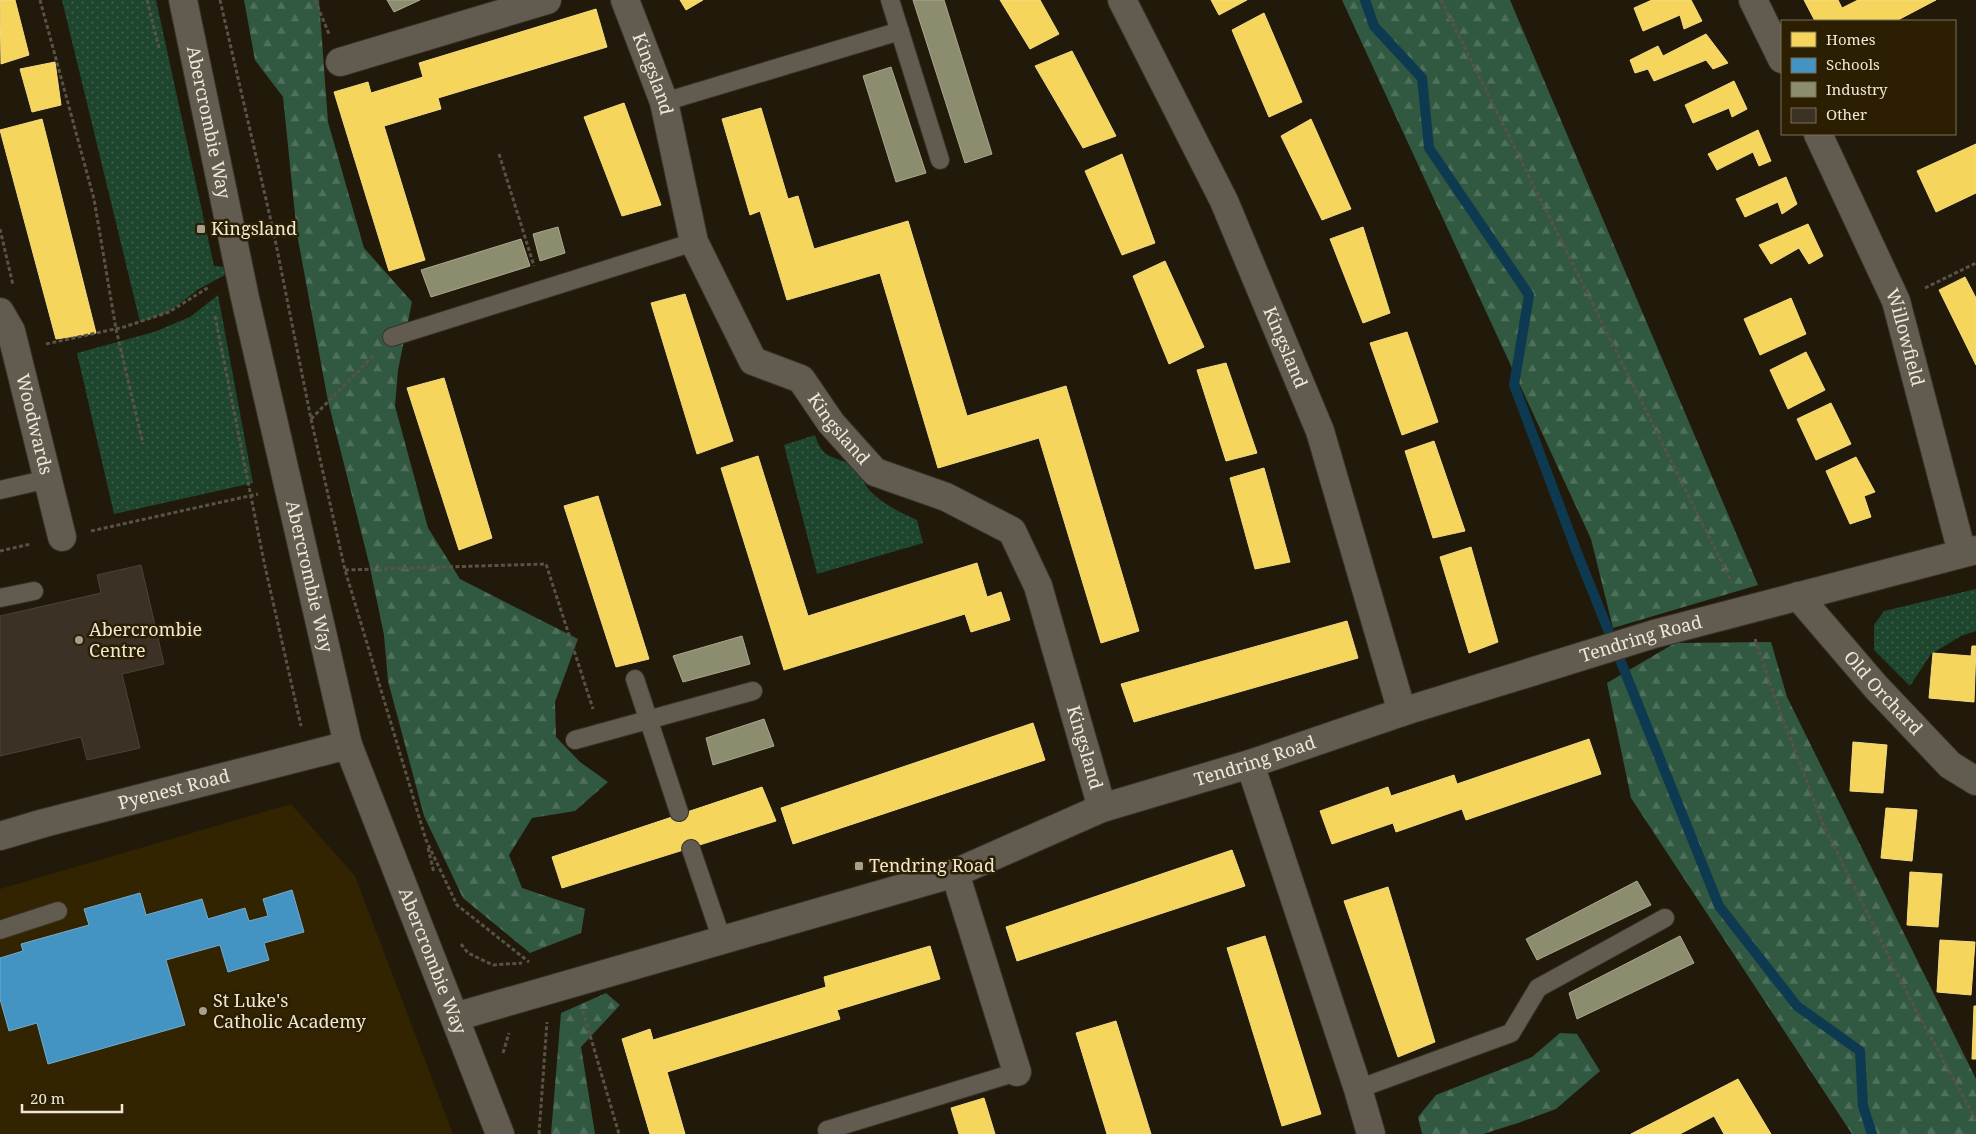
<svg xmlns="http://www.w3.org/2000/svg" width="1976" height="1134" viewBox="0 0 1976 1134" font-family="'Noto Serif',serif">
	<defs>
		<pattern id="grass-dots" width="8" height="8" patternUnits="userSpaceOnUse" patternTransform="scale(1.25)"><rect width="8" height="8" fill="#1e452e"/><path d="M2 2h.1M6 6h.1" fill="none" stroke="#3f604c" stroke-width="1.8" stroke-linecap="round"/></pattern>
		<pattern id="forest-firs" width="22" height="20" patternUnits="userSpaceOnUse" patternTransform="scale(1.25)"><rect width="22" height="20" fill="#315840"/><path d="M5 1l3.5 6h-7zM16 11l3.5 6h-7z" fill="#4f705b"/></pattern>
	</defs>
	<rect width="100%" height="100%" fill="#211a0b"/>
	<polygon fill="#322401" points="291,804 355,876 453,1134 0,1134 0,889"/>
	<g fill="url(#grass-dots)">
		<polygon points="62,0 156,0 214,266 238,268 197,290 169,312 140,322"/>
		<polygon points="218,295 253,483 114,514 77,353 154,332 190,317"/>
		<path d="M815,435C823,462 835,454 852,466C861,473 863,483 870,491C884,505 900,512 917,520L923,543L817,574L784,445Z"/>
		<polygon points="1976,589 1976,631 1961,636 1931,654 1910,686 1874,650 1874,625 1884,611"/>
	</g>
	<g fill="url(#forest-firs)">
		<polygon points="244,0 319,0 328,122 364,248 412,302 398,370 395,406 428,528 460,579 578,639 555,702 556,737 580,762 608,782 575,811 532,818 509,855 522,888 585,909 581,933 530,953 463,898 424,816 388,681 384,635 369,563 328,401 297,234 283,97 255,60"/>
		<polygon points="1342,0 1510,0 1758,585 1613,628 1591,539"/>
		<polygon points="1771,642 1787,697 1976,1079 1976,1134 1852,1134 1631,798 1607,683 1675,643"/>
		<polygon points="606,993 620,1005 581,1047 595,1134 551,1134 561,1013"/>
		<polygon points="1560,1033 1577,1034 1600,1071 1556,1109 1518,1123 1483,1134 1422,1134 1418,1117 1436,1095 1532,1057"/>
	</g>
	<g fill="#f6d55c" stroke="#f4db81">
		<polygon points="0,0 15,0 29,55 1,64"/>
		<polygon points="680,0 703,0 686,10"/>
		<polygon points="1000,0 1040,0 1059,34 1030,49"/>
		<polygon points="1211,0 1247,0 1219,15"/>
		<polygon points="1652,0 1691,0 1702,21 1684,29 1680,15 1643,31 1634,8"/>
		<polygon points="1804,0 1838,0 1842,8 1858,0 1936,0 1896,21 1815,21"/>
		<polygon points="596,9 607,47 438,98 441,109 384,126 425,260 389,271 334,92 368,82 371,93 423,77 419,63"/>
		<polygon points="1264,13 1302,102 1269,117 1232,30"/>
		<polygon points="1706,34 1728,63 1713,69 1706,60 1654,81 1648,69 1635,73 1630,60 1658,46 1663,56"/>
		<polygon points="1072,51 1116,136 1083,148 1035,66"/>
		<polygon points="55,62 61,105 32,112 20,69"/>
		<polygon points="1734,81 1747,109 1732,117 1729,108 1693,123 1685,105"/>
		<polygon points="624,103 661,205 622,216 584,117"/>
		<polygon points="761,108 788,199 798,196 814,249 908,221 967,416 1066,386 1139,631 1101,643 1039,438 938,468 880,273 787,300 760,211 750,215 722,119"/>
		<polygon points="42,119 96,333 56,339 0,130"/>
		<polygon points="1311,119 1351,209 1322,220 1281,136"/>
		<polygon points="1758,130 1771,161 1759,166 1753,152 1717,170 1708,154"/>
		<polygon points="1976,144 1976,193 1936,212 1917,171"/>
		<polygon points="1122,154 1155,243 1122,255 1085,171"/>
		<polygon points="1786,177 1797,204 1782,214 1778,202 1745,217 1736,199"/>
		<polygon points="1808,224 1823,256 1809,264 1799,248 1771,264 1759,245"/>
		<polygon points="1363,227 1390,313 1363,323 1330,239"/>
		<polygon points="1165,261 1204,347 1169,364 1133,276"/>
		<polygon points="1965,277 1976,298 1976,365 1939,290"/>
		<polygon points="685,294 733,441 697,454 651,303"/>
		<polygon points="1791,298 1806,334 1760,355 1744,319"/>
		<polygon points="1407,332 1438,422 1402,435 1370,343"/>
		<polygon points="1806,352 1825,390 1788,409 1770,370"/>
		<polygon points="1226,363 1257,453 1226,461 1197,370"/>
		<polygon points="444,378 492,538 459,550 407,388"/>
		<polygon points="1831,403 1851,444 1816,460 1797,419"/>
		<polygon points="1434,441 1465,531 1433,538 1405,451"/>
		<polygon points="758,456 808,616 977,563 987,597 1001,592 1010,620 971,632 965,614 784,670 721,468"/>
		<polygon points="1856,457 1875,492 1864,496 1871,517 1850,524 1826,471"/>
		<polygon points="1264,468 1290,562 1255,569 1230,478"/>
		<polygon points="598,496 649,659 616,667 564,506"/>
		<polygon points="1471,547 1498,642 1469,653 1440,557"/>
		<polygon points="1347,621 1358,658 1134,722 1121,684"/>
		<polygon points="1972,646 1976,646 1974,702 1929,698 1933,653 1971,656"/>
		<polygon points="1033,723 1045,760 793,844 781,808"/>
		<polygon points="1589,739 1601,774 1466,820 1462,809 1396,832 1393,823 1332,844 1320,811 1388,787 1391,796 1454,775 1457,784"/>
		<polygon points="1853,742 1887,745 1883,793 1850,791"/>
		<polygon points="762,787 776,821 562,888 552,857"/>
		<polygon points="1886,808 1917,810 1912,861 1881,858"/>
		<polygon points="1232,850 1245,886 1017,961 1006,927"/>
		<polygon points="1910,872 1942,874 1938,927 1907,925"/>
		<polygon points="1388,887 1435,1042 1398,1057 1344,901"/>
		<polygon points="1265,936 1321,1114 1282,1126 1227,948"/>
		<polygon points="1940,940 1975,942 1971,995 1937,992"/>
		<polygon points="930,946 940,979 837,1010 840,1019 667,1072 685,1134 650,1134 622,1039 650,1029 653,1040 826,987 824,977"/>
		<polygon points="1974,1006 1976,1006 1976,1059 1972,1059"/>
		<polygon points="1116,1021 1151,1134 1107,1134 1076,1033"/>
		<polygon points="1738,1079 1771,1134 1724,1134 1714,1116 1680,1134 1631,1134"/>
		<polygon points="984,1098 995,1134 959,1134 951,1108"/>
	</g>
	<polygon fill="#4393c3" stroke="#77acc9" points="292,890 304,932 264,943 269,960 228,972 220,945 166,960 185,1025 48,1064 37,1023 9,1031 0,999 0,958 23,951 21,944 89,925 84,909 140,893 146,915 202,899 208,919 245,908 249,921 268,916 263,899"/>
	<g fill="#8c8c6e" stroke="#aaa88d">
		<polygon points="387,0 420,0 394,12"/>
		<polygon points="913,0 944,0 992,154 965,163"/>
		<polygon points="891,67 926,173 896,182 863,76"/>
		<polygon points="558,227 565,253 540,261 533,234"/>
		<polygon points="521,239 530,266 431,297 421,270"/>
		<polygon points="742,636 750,664 683,682 673,656"/>
		<polygon points="764,719 774,746 713,765 706,738"/>
		<polygon points="1637,881 1651,905 1537,960 1526,939"/>
		<polygon points="1680,936 1694,963 1577,1019 1569,993"/>
	</g>
	<g fill="none" stroke-linecap="round" stroke-linejoin="round">
		<polyline stroke="#0d3a50" stroke-width="10" points="1365,0 1374,26 1422,78 1429,148 1529,295 1514,385 1578,555 1719,906 1797,1006 1860,1051 1863,1106 1872,1134"/>
	</g>
	<polygon fill="#3b3124" stroke="#4c4338" points="141,565 164,664 122,674 140,748 87,760 81,737 0,756 0,616 101,593 97,575"/>
	<g fill="none" stroke-linecap="round" stroke-linejoin="round">
		<g stroke="#383329" stroke-width="20">
			<g id="service">
				<polyline points="890,0 940,160"/>
				<polyline points="664,102 900,31"/>
				<polyline points="392,337 694,242"/>
				<polyline points="0,490 48,479"/>
				<polyline points="0,598 34,591"/>
				<polyline points="635,679 679,812"/>
				<polyline points="575,740 753,691"/>
				<polyline points="691,849 722,940"/>
				<polyline points="0,930 58,911"/>
				<polyline points="1358,1089 1511,1033 1538,988 1665,918"/>
				<polyline points="829,1134 827,1130 1017,1072"/>
			</g>
		</g>
		<g stroke="#383329" stroke-width="30">
			<g id="minor">
				<path id="s1" d="M625,0L664,102L694,242L753,361L801,379L831,423L875,472L946,497L1012,531L1038,586L1102,808"/>
				<path id="s2" d="M1122,0L1224,201L1320,431L1402,712"/>
				<polyline points="1753,0 1782,59"/>
				<polyline points="340,62 547,0"/>
				<path id="s3" d="M1818,134L1896,301L1962,553"/>
				<path id="s4" d="M0,312L11,331L62,537"/>
				<path id="s5" d="M1798,596L1876,687L1950,765L1976,781"/>
				<polyline points="1250,764 1358,1089 1371,1134"/>
				<polyline points="955,873 1017,1072"/>
			</g>
		</g>
		<g stroke="#383329" stroke-width="30">
			<g id="tertiary">
				<path id="s6" d="M183,0L245,298L348,745L500,1134"/>
				<path id="s7" d="M0,836L44,823L348,745"/>
				<path id="s8" d="M455,1017L955,873L1102,808L1250,764L1402,712L1654,634L1976,550"/>
			</g>
		</g>
		<g stroke="#585247" stroke-width="3" stroke-dasharray="4 2.5" stroke-linecap="butt">
			<polyline points="40,0 94,199 116,329 143,444"/>
			<polyline points="147,0 159,48"/>
			<polyline points="220,0 274,234 311,419 345,570 426,840 457,905 529,962"/>
			<polyline points="315,0 329,34"/>
			<polyline points="1441,0 1732,583"/>
			<polyline points="499,154 534,266"/>
			<polyline points="0,229 13,285"/>
			<polyline points="1925,288 1976,263"/>
			<polyline points="215,316 264,562 301,726"/>
			<polyline points="46,344 124,327 169,312 209,287"/>
			<polyline points="311,419 374,355"/>
			<polyline points="91,531 258,494"/>
			<polyline points="0,551 31,544"/>
			<polyline points="345,570 546,564 593,709"/>
			<polyline points="1755,639 1774,695 1823,824 1912,1003 1976,1120"/>
			<polyline points="428,848 434,873"/>
			<polyline points="461,944 468,953 493,965 522,963"/>
			<polyline points="583,1011 619,1134"/>
			<polyline points="503,1053 509,1033"/>
			<polyline points="539,1134 547,1022"/>
		</g>
		<use href="#service" stroke="#615b50" stroke-width="18"/>
		<use href="#minor" stroke="#615b50" stroke-width="28"/>
		<use href="#tertiary" stroke="#615b50" stroke-width="28"/>
	</g>
	<g fill="#a8a08f" stroke="#2b1e01" stroke-width="2">
		<rect x="196" y="224" width="10" height="10" rx="2.5"/>
		<circle cx="79" cy="640" r="5"/>
		<rect x="854" y="861" width="10" height="10" rx="2.5"/>
		<circle cx="203" cy="1011" r="5"/>
	</g>
	<g text-anchor="middle" stroke-width="5" stroke-linejoin="round" paint-order="stroke">
		<g font-size="18" fill="#f0e8d6" stroke="#2b1e01">
			<text dy="6" stroke="none"><textPath href="#s1" startOffset="79">Kingsland</textPath></text>
			<text dy="6" stroke="none"><textPath href="#s6" startOffset="125">Abercrombie Way</textPath></text>
			<text dy="6" stroke="none"><textPath href="#s3" startOffset="222">Willowfield</textPath></text>
			<text dy="6" stroke="none"><textPath href="#s2" startOffset="384">Kingsland</textPath></text>
			<text dy="6" stroke="none"><textPath href="#s4" startOffset="118">Woodwards</textPath></text>
			<text dy="6" stroke="none"><textPath href="#s1" startOffset="499">Kingsland</textPath></text>
			<text dy="6" stroke="none"><textPath href="#s6" startOffset="590">Abercrombie Way</textPath></text>
			<text dy="6" stroke="none"><textPath href="#s8" startOffset="1246">Tendring Road</textPath></text>
			<text dy="6" stroke="none"><textPath href="#s5" startOffset="129">Old Orchard</textPath></text>
			<text dy="6" stroke="none"><textPath href="#s1" startOffset="934">Kingsland</textPath></text>
			<text dy="6" stroke="none"><textPath href="#s8" startOffset="841">Tendring Road</textPath></text>
			<text dy="6" stroke="none"><textPath href="#s7" startOffset="180">Pyenest Road</textPath></text>
			<text dy="6" stroke="none"><textPath href="#s6" startOffset="995">Abercrombie Way</textPath></text>
		</g>
		<g font-size="18" fill="#f0e8d6" stroke="#2b1e01" text-anchor="start">
			<text x="211" y="235">Kingsland</text>
			<text x="89" y="636">Abercrombie<tspan x="89" dy="21">Centre</tspan></text>
			<text x="869" y="872">Tendring Road</text>
			<text x="213" y="1007">St Luke's<tspan x="213" dy="21">Catholic Academy</tspan></text>
		</g>
	</g>
	<rect x="1781" y="20" width="175" height="115" fill="#2b1e01" stroke="#7a6f56"/>
	<rect x="1791" y="32" width="25" height="15" fill="#f6d55c" stroke="#7a6f56"/>
	<text x="1826" y="45" font-size="15" fill="#f0e8d6">Homes</text>
	<rect x="1791" y="58" width="25" height="15" fill="#4393c3" stroke="#7a6f56"/>
	<text x="1826" y="70" font-size="15" fill="#f0e8d6">Schools</text>
	<rect x="1791" y="82" width="25" height="15" fill="#8c8c6e" stroke="#7a6f56"/>
	<text x="1826" y="95" font-size="15" fill="#f0e8d6">Industry</text>
	<rect x="1791" y="108" width="25" height="15" fill="#3b3124" stroke="#7a6f56"/>
	<text x="1826" y="120" font-size="15" fill="#f0e8d6">Other</text>
	<path d="M22 1104v8h100v-8" fill="none" stroke="#f0e8d6" stroke-width="2.5"/>
	<text x="30" y="1104" font-size="15" fill="#f0e8d6" stroke="#2b1e01" stroke-width="4" paint-order="stroke">20 m</text>
</svg>
